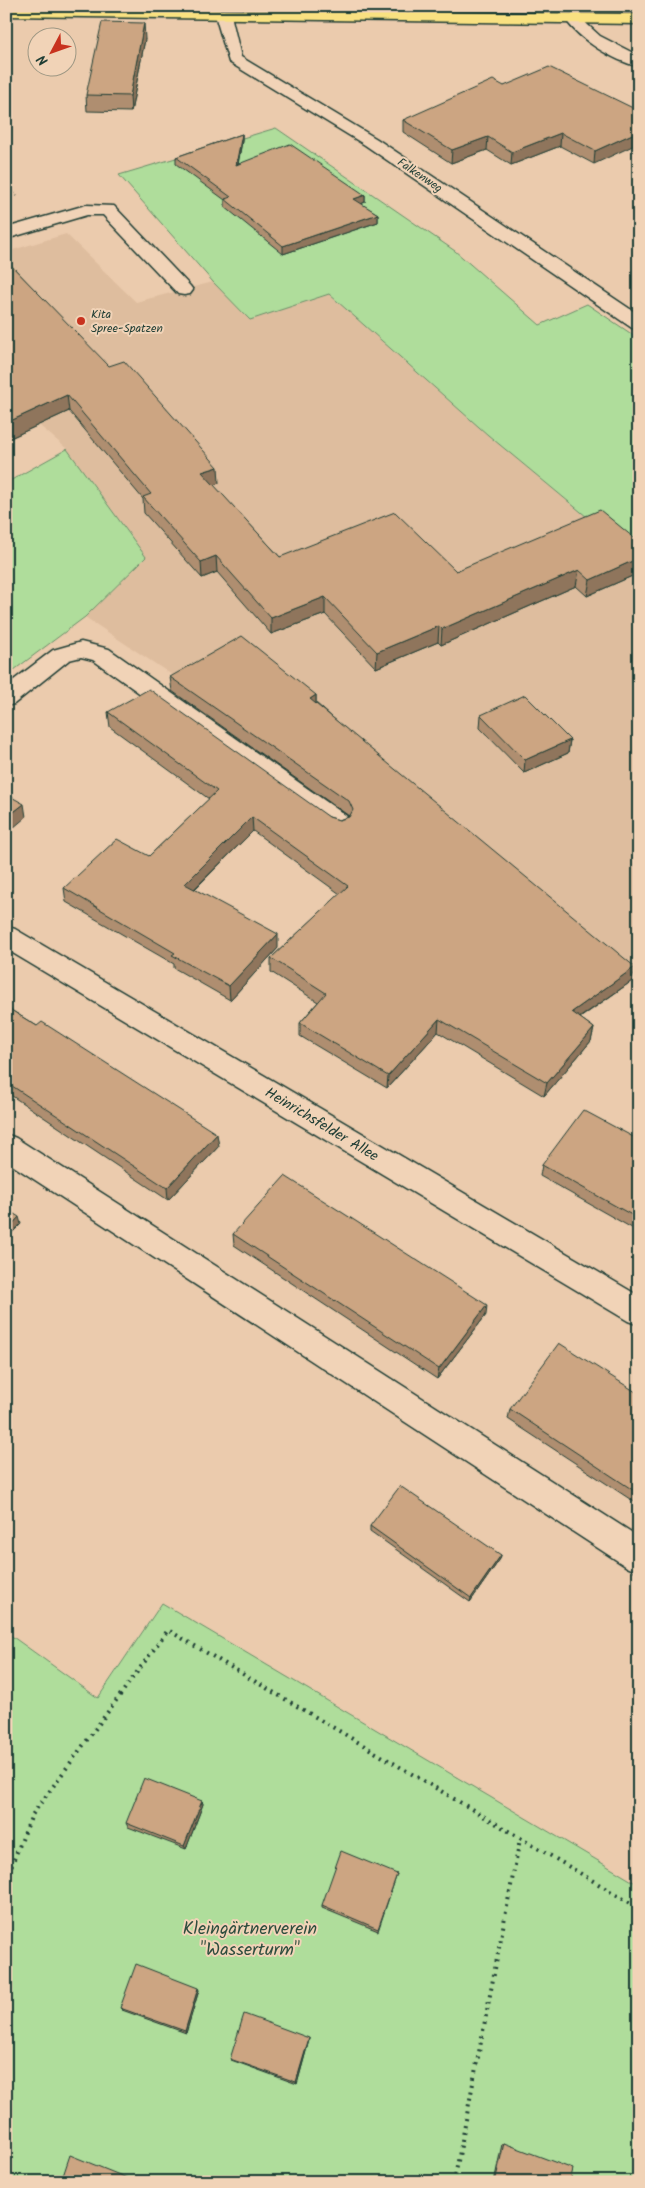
<svg xmlns="http://www.w3.org/2000/svg" width="645" height="2188" viewBox="0 0 645 2188" font-family="Kalam,sans-serif">
	<rect width="100%" height="100%" fill="#ebcbad"/>
	<filter id="ink" filterUnits="userSpaceOnUse"><feTurbulence type="fractalNoise" baseFrequency=".02" numOctaves="2"/><feDisplacementMap in="SourceGraphic" scale="10" xChannelSelector="R" yChannelSelector="G"/><feConvolveMatrix kernelMatrix="1 2 1 2 8 2 1 2 1" color-interpolation-filters="sRGB"/></filter>
	<g filter="url(#ink)">
		<polygon fill="#debd9e" points="66,234 136,302 213,282 250,320 329,294 488,435 639,560 639,986 85,617 146,557 67,449 6,397 6,252"/>
		<g fill="#afdd9b" stroke="#678d68">
			<polygon points="276,128 455,251 540,325 587,304 639,339 639,560 488,435 329,294 250,320 213,282 119,175"/>
			<polygon points="67,449 146,557 85,617 6,676 6,483"/>
			<polygon points="162,1603 639,1885 639,2182 6,2182 6,1632 98,1698"/>
		</g>
		<g fill="none" stroke-linecap="round" stroke-linejoin="round">
			<g stroke="#1f3d34" stroke-width="3">
				<g id="minor">
					<polygon points="223,10 228,12 231,15 241,57 377,139 639,315 639,330 632,328 365,145 229,62 215,15 218,12"/>
					<path d="M573,14L578,16L600,36L639,56V67C613,60 581,41 565,19L568,16Z"/>
					<polygon points="86,205 114,206 190,286 193,290 190,294 184,295 178,294 103,215 87,215 6,239 6,228"/>
					<polygon points="81,642 109,649 348,817 351,823 348,829 339,832 330,829 93,660 81,657 69,660 14,704 6,706 6,686 53,650"/>
					<polygon points="6,926 15,929 639,1296 639,1325 628,1321 6,949"/>
					<polygon points="6,1134 16,1138 639,1537 639,1572 627,1567 6,1161"/>
				</g>
			</g>
			<g stroke="#1f3d34" stroke-width="3">
				<polygon id="major" points="6,8 639,14 639,24 6,16"/>
			</g>
			<polyline stroke="#1f3d34" stroke-width="2" stroke-dasharray="0.5 2.5" stroke-linecap="butt" points="6,185 17,196"/>
			<g stroke="#1f3d34" stroke-width="4" stroke-dasharray="2 5" stroke-linecap="butt">
				<polyline points="6,1879 32,1815 168,1630 639,1908"/>
				<polyline points="454,2182 520,1839"/>
			</g>
			<use href="#minor" fill="#f1d3b7" fill-rule="evenodd"/>
			<use href="#major" fill="#f9e181" fill-rule="evenodd"/>
		</g>
		<g fill="#af8e70" stroke="#1f3d34">
			<polygon points="145,39 131,112 87,111 86,95"/>
			<polygon points="504,86 639,111 594,164 560,146 511,165 487,150 451,163 403,132 403,120"/>
			<polygon points="242,134 242,141 238,165 365,195 365,202 361,204 378,214 378,222 283,254 225,207 225,200 176,164 176,157"/>
			<polygon points="6,260 219,483 213,485 280,557 456,571 639,542 639,573 587,596 576,586 441,645 438,642 376,668 325,614 271,634 217,572 202,578 144,513 143,499 69,411 6,440"/>
			<polygon points="170,677 316,695 316,703 632,981 580,1018 594,1028 591,1041 544,1096 438,1032 387,1088 300,1036 300,1023 318,1002 271,972 271,958 340,894 253,831 195,889 278,948 230,1000 174,968 174,964 66,902 64,888 149,856 209,799 110,727 108,712 329,817 339,820 349,816 172,691"/>
			<polygon points="481,715 570,740 568,753 524,773 480,728"/>
			<polygon points="6,1007 37,1026 219,1146 168,1200 6,1092"/>
			<polygon points="639,1140 639,1232 540,1176 542,1165"/>
			<polygon points="233,1234 486,1315 437,1379 234,1245"/>
			<polygon points="639,1394 639,1505 508,1419 510,1409"/>
			<polygon points="370,1526 501,1555 500,1559 470,1602 370,1531"/>
			<polygon points="202,1801 203,1804 186,1849 128,1827 126,1823"/>
			<polygon points="397,1874 378,1931 322,1908 322,1905"/>
			<polygon points="199,1990 186,2033 122,2010 120,2008"/>
			<polygon points="309,2040 297,2084 231,2060 230,2059"/>
			<polygon points="504,2143 570,2182 494,2182 502,2144"/>
		</g>
		<g fill="#8f745b" stroke="#1f3d34">
			<polygon points="144,23 145,39 131,112 130,96"/>
			<polygon points="639,131 639,143 594,164 595,151"/>
			<polygon points="561,133 560,146 511,165 512,152"/>
			<polygon points="242,134 242,141 236,173 236,165"/>
			<polygon points="488,137 487,150 451,163 452,150"/>
			<polygon points="365,195 365,202 354,207 354,199"/>
			<polygon points="378,214 378,222 283,254 283,246"/>
			<polygon points="67,395 69,411 6,440 6,423"/>
			<polygon points="218,467 219,483 203,489 202,472"/>
			<polygon points="216,556 217,572 202,578 201,562"/>
			<polygon points="639,558 639,573 587,596 590,580"/>
			<polygon points="579,570 576,586 441,645 442,629"/>
			<polygon points="325,597 325,614 271,634 271,618"/>
			<polygon points="439,626 438,642 376,668 377,652"/>
			<polygon points="316,695 316,710 310,699"/>
			<polygon points="570,740 568,753 524,773 525,760"/>
			<polygon points="24,804 26,817 6,834 6,818"/>
			<polygon points="252,817 253,831 186,897 185,884"/>
			<polygon points="278,934 278,948 230,1000 229,986"/>
			<polygon points="635,967 632,981 569,1025 572,1012"/>
			<polygon points="439,1019 438,1032 387,1088 388,1076"/>
			<polygon points="594,1028 591,1041 544,1096 547,1083"/>
			<polygon points="217,1134 219,1146 168,1200 167,1188"/>
			<polygon points="19,1217 21,1224 6,1239 6,1231"/>
			<polygon points="487,1305 486,1315 437,1379 439,1369"/>
			<polygon points="501,1555 500,1559 470,1602 471,1598"/>
			<polygon points="202,1801 203,1804 186,1849 184,1846"/>
			<polygon points="198,1988 199,1990 186,2033 185,2031"/>
			<polygon points="309,2038 309,2040 297,2084 296,2082"/>
		</g>
		<g fill="#cca582" stroke="#1f3d34">
			<polygon points="102,22 144,23 130,96 86,95"/>
			<polygon points="549,67 639,111 639,131 595,151 561,133 512,152 488,137 452,150 403,120 493,80 504,86"/>
			<polygon points="242,134 236,165 290,144 365,195 354,199 378,214 283,246 225,199 231,197 176,157"/>
			<polygon points="6,260 109,366 124,361 218,467 202,472 280,557 395,512 456,571 600,510 639,542 639,558 590,580 579,570 442,629 439,626 377,652 325,597 271,618 216,556 201,562 143,497 151,494 67,395 6,423"/>
			<polygon points="242,636 316,695 310,699 635,967 572,1012 594,1028 547,1083 439,1019 388,1076 300,1023 326,993 271,958 348,886 252,817 185,884 278,934 229,986 172,955 175,953 64,888 117,839 149,856 217,791 108,712 149,689 329,817 339,820 349,817 353,810 349,801 170,677"/>
			<polygon points="525,695 570,740 525,760 481,715"/>
			<polygon points="6,794 24,804 6,818"/>
			<polygon points="6,1007 37,1026 42,1022 217,1134 167,1188 6,1082"/>
			<polygon points="583,1110 639,1140 639,1219 542,1165"/>
			<polygon points="285,1176 487,1305 439,1369 233,1234"/>
			<polygon points="6,1209 19,1217 6,1231"/>
			<polygon points="559,1343 639,1394 639,1494 510,1409"/>
			<polygon points="400,1486 501,1555 471,1598 370,1526"/>
			<polygon points="144,1778 202,1801 184,1846 126,1823"/>
			<polygon points="341,1851 397,1874 378,1929 322,1905"/>
			<polygon points="136,1964 198,1988 185,2031 120,2008"/>
			<polygon points="244,2014 309,2038 296,2082 230,2059"/>
			<polygon points="504,2143 573,2169 570,2182 495,2182"/>
			<polygon points="70,2155 137,2182 61,2182"/>
		</g>
	</g>
	<circle fill="#c8321e" stroke="#f1d3b7" stroke-width="2" cx="81" cy="321" r="5"/>
	<g text-anchor="middle" stroke-width="4" stroke-linejoin="round" paint-order="stroke">
		<g font-size="12" fill="#1f3d34" stroke="#f1d3b7">
			<text transform="translate(420 175) rotate(34)" y="4">Falkenweg</text>
		</g>
		<g font-size="12" fill="#1f3d34" stroke="#f1d3b7" text-anchor="start">
			<text x="91" y="318">Kita<tspan x="91" dy="14">Spree-Spatzen</tspan></text>
		</g>
		<g font-size="15" fill="#1f3d34" stroke="#f1d3b7">
			<text transform="translate(322 1124) rotate(31)" y="5">Heinrichsfelder Allee</text>
		</g>
		<g font-size="18" fill="#2d4d3e" stroke="#f1d3b7">
			<text x="250" y="1934">Kleingärtnerverein<tspan x="250" dy="21">"Wasserturm"</tspan></text>
		</g>
	</g>
	<rect width="645" height="2188" fill="none" stroke="#f1d3b7" stroke-width="25"/>
	<rect x="12" y="12" width="620" height="2163" fill="none" stroke="#1f3d34" stroke-width="2" filter="url(#ink)"/>
	<g transform="translate(52 52) rotate(229)"><circle r="24" fill="#f1d3b7" stroke="#9d9783"/>
	<path d="M0-4L9 19L0 12L-9 19Z" fill="#c8321e"/>
	<text y="-8" font-size="14" font-weight="bold" text-anchor="middle" fill="#1f3d34">N</text>
	</g>
</svg>
